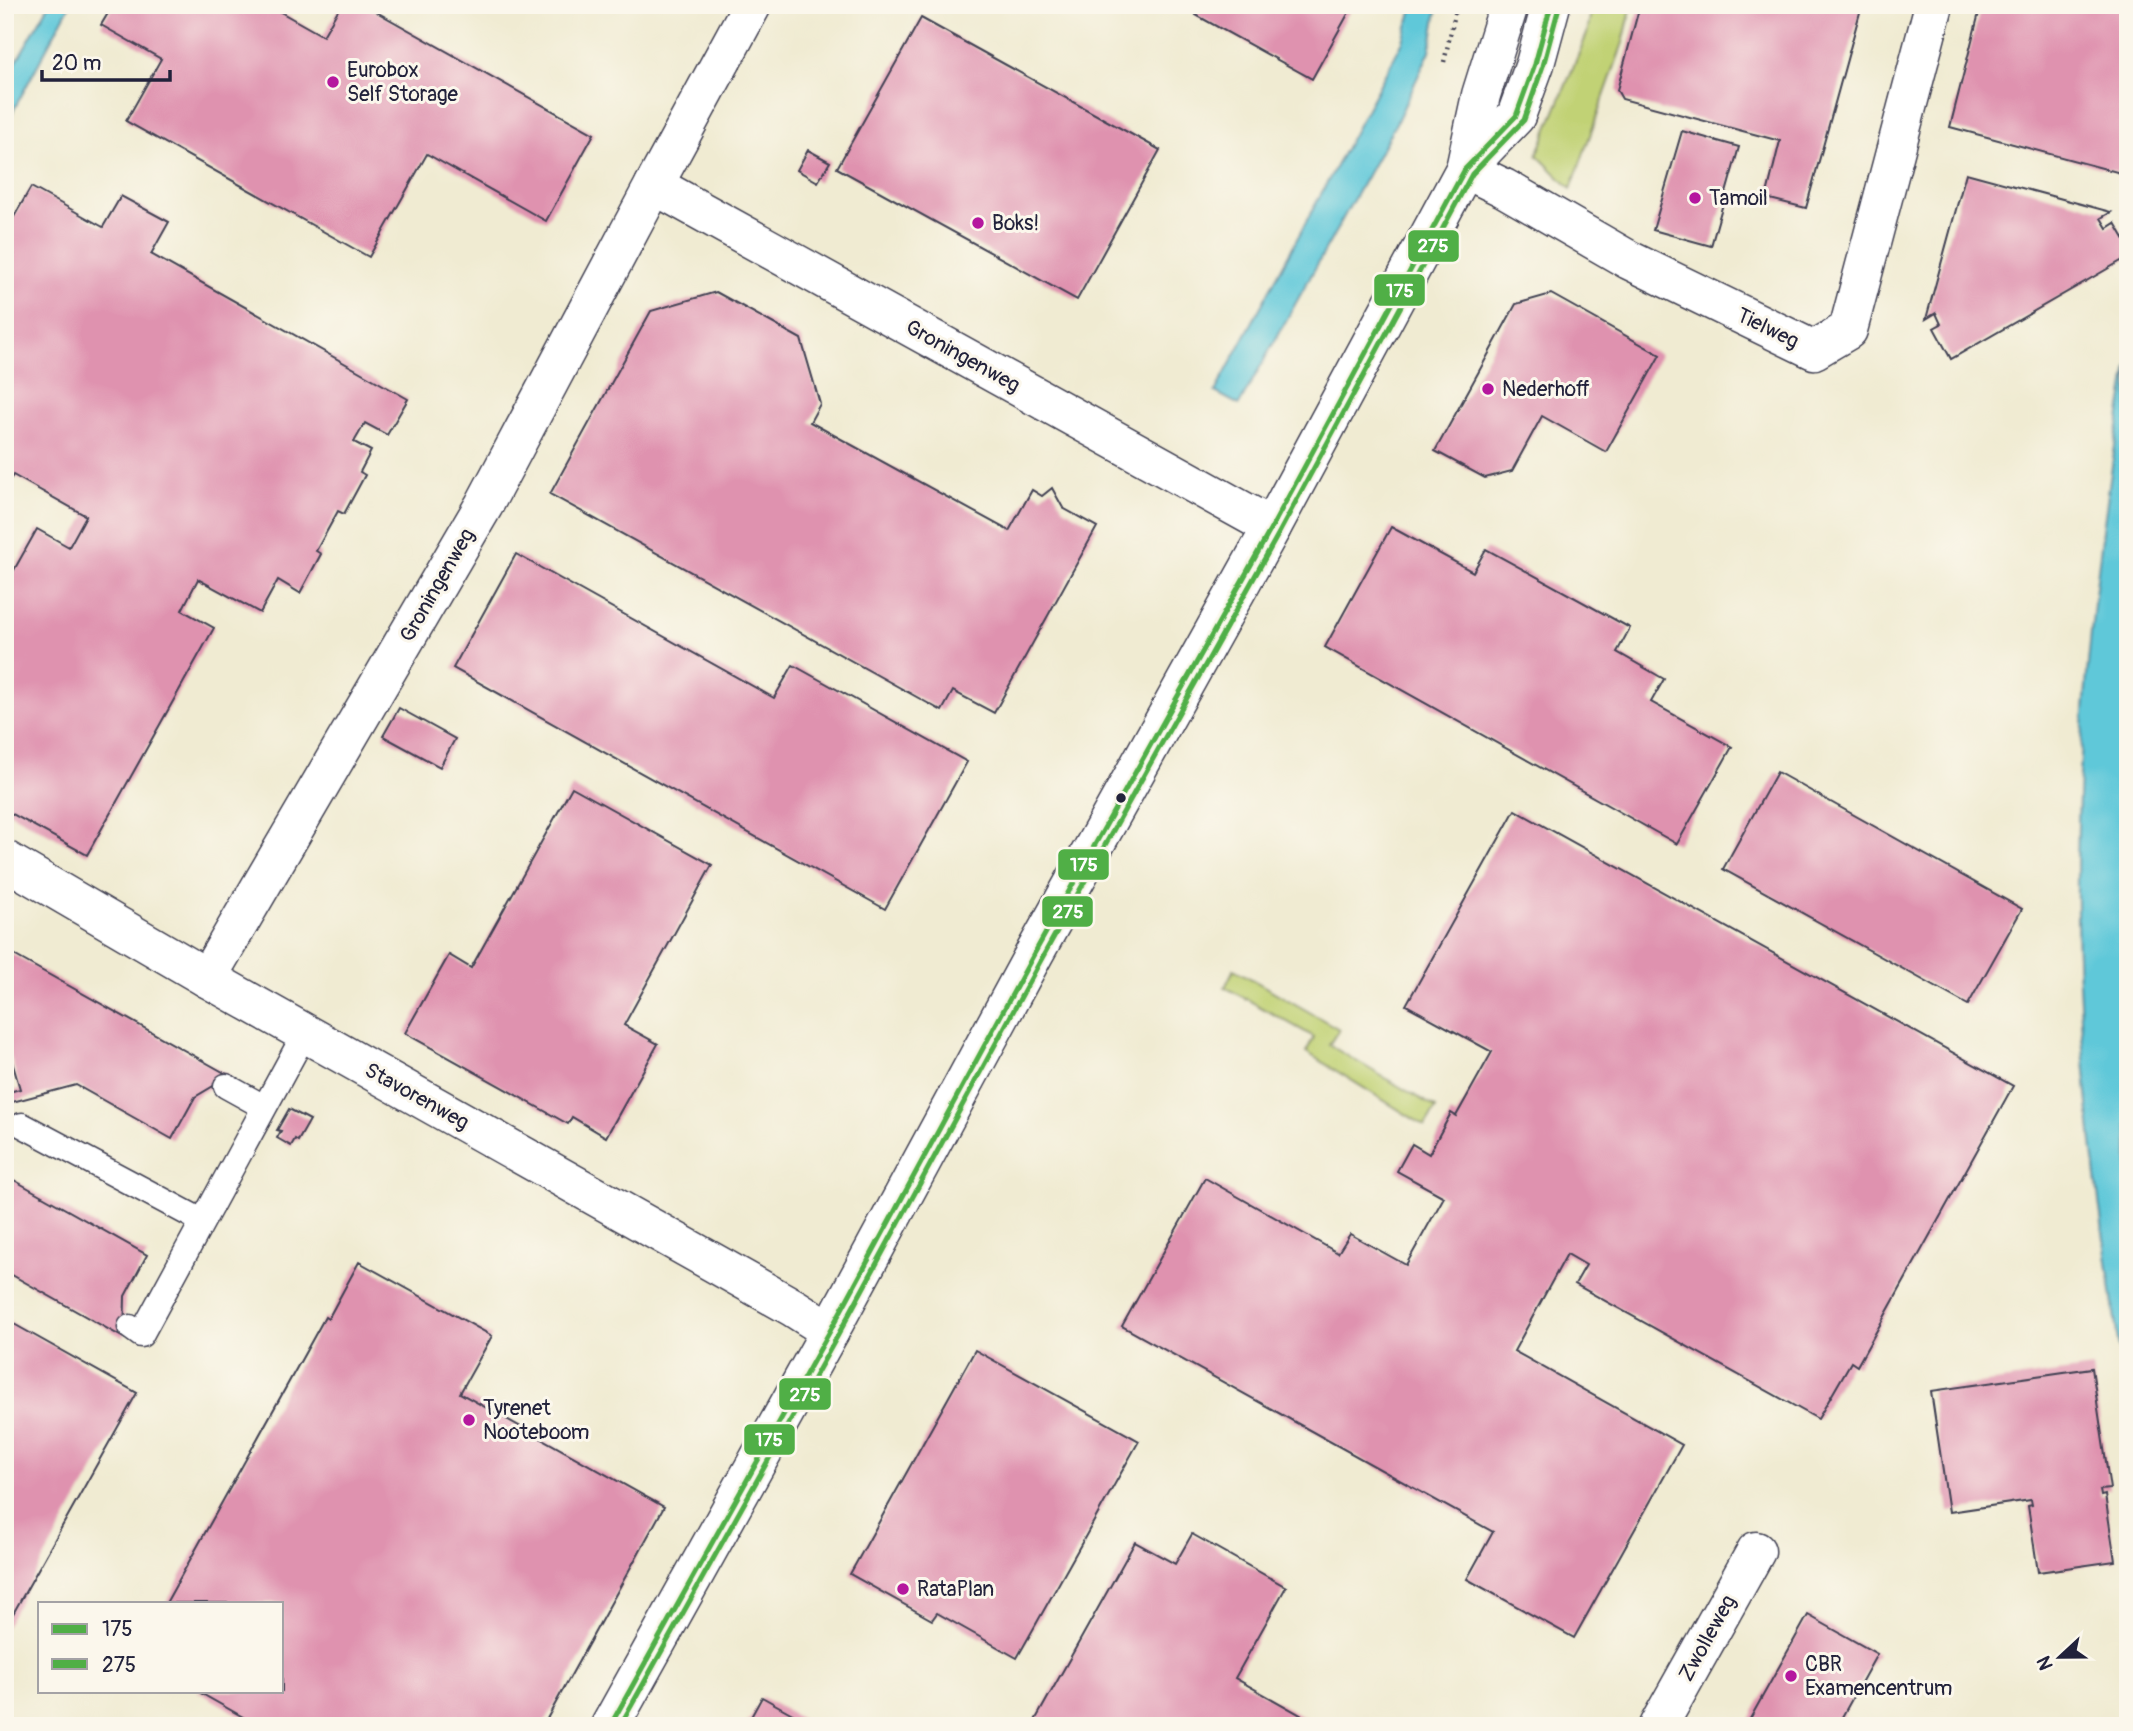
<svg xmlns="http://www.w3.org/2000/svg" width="2133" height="1731" viewBox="0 0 2133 1731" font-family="Pangolin,sans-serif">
	<rect width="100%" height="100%" fill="#fbf7ec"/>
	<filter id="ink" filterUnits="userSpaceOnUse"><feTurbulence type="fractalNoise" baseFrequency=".0143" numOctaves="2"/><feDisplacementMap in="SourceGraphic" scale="14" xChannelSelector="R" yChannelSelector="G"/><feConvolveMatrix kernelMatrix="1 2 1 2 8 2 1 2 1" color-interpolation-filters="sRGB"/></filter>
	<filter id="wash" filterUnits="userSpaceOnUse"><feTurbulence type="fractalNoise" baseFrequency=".00686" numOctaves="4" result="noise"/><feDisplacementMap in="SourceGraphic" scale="28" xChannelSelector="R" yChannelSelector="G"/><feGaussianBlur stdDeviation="1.57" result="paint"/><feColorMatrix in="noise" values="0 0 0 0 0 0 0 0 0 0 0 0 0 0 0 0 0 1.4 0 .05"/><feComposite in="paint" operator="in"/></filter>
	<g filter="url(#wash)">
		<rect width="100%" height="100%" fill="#f0ebd2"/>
		<g fill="#c1d275" stroke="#727a58" stroke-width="2">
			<polygon points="1592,5 1632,5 1623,43 1571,189 1537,155 1587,34"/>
			<polygon points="1234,969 1339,1029 1329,1045 1436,1108 1425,1126 1306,1052 1314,1037 1225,987"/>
		</g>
		<g fill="#5ec8d9" stroke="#40758a" stroke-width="2">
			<polygon points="49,5 70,5 5,126 5,81"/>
			<polygon points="1413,5 1438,5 1430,51 1396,123 1239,405 1215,392 1403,41"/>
			<path d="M2128,366V1412C2105,1248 2079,1084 2077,918C2075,733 2097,548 2128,366Z"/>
		</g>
		<g id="blocks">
			<g fill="#df92af">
				<polygon points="113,5 268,5 323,36 341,5 364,5 594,134 546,221 427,154 369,257 126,121 161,59 101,25"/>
				<polygon points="1201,5 1353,5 1312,79 1196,15"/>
				<polygon points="1640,5 1862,5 1806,208 1766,198 1780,141 1622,99 1617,90"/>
				<polygon points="1981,5 2128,5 2128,175 1950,127"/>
				<polygon points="921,18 1160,150 1077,300 837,168"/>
				<polygon points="1682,131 1739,147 1711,246 1653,230"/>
				<polygon points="808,150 830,162 818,182 797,170"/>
				<polygon points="1966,173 2111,212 2101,218 2107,228 2115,223 2128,245 2128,257 1951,359 1934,328 1941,324 1936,313 1926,319"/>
				<polygon points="31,187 103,227 121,196 169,222 151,254 408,399 387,435 365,423 354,442 371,451 360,472 365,475 344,514 338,511 316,551 321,554 300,593 278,580 260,613 198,579 182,610 214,628 87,855 5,810 5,586 37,529 69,547 86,516 13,475 5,488 5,270 14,255 5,250 5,219 11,222"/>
				<polygon points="716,292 801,339 820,404 810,422 1009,531 1032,490 1042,496 1052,488 1063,508 1097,527 994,713 953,691 942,711 550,494 651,311"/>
				<polygon points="1551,294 1660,355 1606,452 1542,416 1512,471 1485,478 1435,451 1516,304"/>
				<polygon points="1391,527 1473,572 1486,549 1630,628 1617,652 1664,679 1651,702 1732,747 1677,844 1325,647"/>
				<polygon points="516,554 774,698 793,665 967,762 885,909 453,668"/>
				<polygon points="399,708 455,739 440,767 383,736"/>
				<polygon points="1777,772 2022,909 1968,1005 1723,869"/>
				<polygon points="572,787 712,865 624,1025 658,1044 606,1137 572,1117 568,1124 405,1033 449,955 471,968"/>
				<polygon points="1515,810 2013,1086 1857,1366 1851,1362 1818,1419 1575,1284 1586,1265 1567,1254 1514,1351 1682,1445 1574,1638 1467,1579 1493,1532 1122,1326 1205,1178 1338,1253 1350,1234 1406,1265 1444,1197 1397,1171 1412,1144 1429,1154 1451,1113 1456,1116 1492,1052 1406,1005"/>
				<polygon points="5,950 230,1076 195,1097 172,1139 76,1085 5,1104 5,1093 20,1089 8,1048 5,1046"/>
				<polygon points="289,1109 310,1120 298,1141 295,1139 291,1146 277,1138 281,1131 277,1130"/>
				<polygon points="5,1175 147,1255 125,1296 124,1338 5,1271"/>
				<polygon points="359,1262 492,1336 460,1393 664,1507 543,1726 259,1726 197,1691 282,1691 282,1603 166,1603 325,1317 328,1319"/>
				<polygon points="5,1319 137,1393 5,1628"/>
				<polygon points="975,1350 1139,1441 1017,1658 937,1613 932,1620 850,1574"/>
				<polygon points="2092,1368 2110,1489 2100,1490 2101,1496 2105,1495 2115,1561 2038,1572 2028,1506 2032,1505 2031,1500 1949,1512 1931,1391"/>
				<polygon points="1192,1534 1286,1587 1235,1678 1320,1726 1032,1726 1135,1542 1175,1564"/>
				<polygon points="1808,1615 1877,1654 1837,1726 1746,1726"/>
				<polygon points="762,1697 814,1726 746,1726"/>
			</g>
		</g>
	</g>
	<g filter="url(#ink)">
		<use href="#blocks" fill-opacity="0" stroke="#414052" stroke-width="2"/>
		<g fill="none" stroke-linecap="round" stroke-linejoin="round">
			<g stroke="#414052" stroke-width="27">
				<g id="service">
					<polyline points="226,1086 264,1107"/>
					<polyline points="22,1125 202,1221"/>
					<polyline points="130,1327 141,1335 305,1033"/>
				</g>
			</g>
			<g stroke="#414052" stroke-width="41">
				<g id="minor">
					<polyline points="1465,169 1504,188 1629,260 1814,350 1848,330 1934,5"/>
					<polyline points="654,185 752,5"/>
					<polyline points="5,860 207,978 794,1308 830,1331"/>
					<polyline points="207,978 484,505 654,185 1272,527"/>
					<polyline points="1658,1726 1756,1551"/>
				</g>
			</g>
			<g stroke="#414052" stroke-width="41">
				<g id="tertiary">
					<polyline points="1465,169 1481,95 1509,5"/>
					<polyline points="610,1726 830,1331 1034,954 1272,527 1465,169 1516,116 1535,64 1551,5"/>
				</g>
			</g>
			<polyline stroke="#414052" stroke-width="4.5" stroke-dasharray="2 5" stroke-linecap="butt" points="1444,62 1457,5"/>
			<use href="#service" stroke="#fff" stroke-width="24"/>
			<use href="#minor" stroke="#fff" stroke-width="38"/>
			<use href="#tertiary" stroke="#fff" stroke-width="38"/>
			<g stroke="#fbf7ec" stroke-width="10">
				<polyline id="bus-1" points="610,1726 830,1331 1034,954 1272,527 1465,169 1516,116 1535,64 1551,5"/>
			</g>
			<g stroke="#fbf7ec" stroke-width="10">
				<polyline id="bus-2" points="620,1726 838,1335 1042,958 1280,531 1472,174 1524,120 1543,66 1559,7"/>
			</g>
			<use href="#bus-1" stroke="#50af46" stroke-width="5"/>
			<use href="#bus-2" stroke="#50af46" stroke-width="5"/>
		</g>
	</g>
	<g fill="#b5179e" stroke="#fbf7ec" stroke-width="2.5">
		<circle cx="333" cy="82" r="7"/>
		<circle cx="1695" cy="198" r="7"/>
		<circle cx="978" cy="223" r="7"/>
		<circle cx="1488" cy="389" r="7"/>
		<circle cx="469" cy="1420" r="7"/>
		<circle cx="903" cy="1589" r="7"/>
		<circle cx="1791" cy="1676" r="7"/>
	</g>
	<circle fill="#22223b" stroke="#fbf7ec" stroke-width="2.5" cx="1121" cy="798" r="6"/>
	<g text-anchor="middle" stroke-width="6" stroke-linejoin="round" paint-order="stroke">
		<g font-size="21" fill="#22223b" stroke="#fbf7ec" text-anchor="start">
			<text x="347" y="77">Eurobox<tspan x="347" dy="24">Self Storage</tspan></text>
			<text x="1709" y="205">Tamoil</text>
			<text x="992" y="230">Boks!</text>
			<text x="1502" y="396">Nederhoff</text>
			<text x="483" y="1415">Tyrenet<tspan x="483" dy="24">Nooteboom</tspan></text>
			<text x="917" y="1596">RataPlan</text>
			<text x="1805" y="1671">CBR<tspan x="1805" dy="24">Examencentrum</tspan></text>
		</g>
		<g font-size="21" fill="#22223b" stroke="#fbf7ec">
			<text transform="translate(1768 328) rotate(26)" y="7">Tielweg</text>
			<text transform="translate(963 356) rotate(29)" y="7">Groningenweg</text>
			<text transform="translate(437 585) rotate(-60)" y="7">Groningenweg</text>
			<text transform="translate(417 1096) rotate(29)" y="7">Stavorenweg</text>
			<text transform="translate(1707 1638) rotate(-61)" y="7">Zwolleweg</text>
		</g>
	</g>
	<g stroke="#fbf7ec" stroke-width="2.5">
		<rect x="1407" y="229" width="53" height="34" rx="7" fill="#50af46"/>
		<rect x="1373" y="273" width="53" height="34" rx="7" fill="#50af46"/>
		<rect x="1057" y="848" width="53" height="33" rx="7" fill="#50af46"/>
		<rect x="1041" y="895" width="53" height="33" rx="7" fill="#50af46"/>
		<rect x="778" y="1377" width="54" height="34" rx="7" fill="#50af46"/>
		<rect x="743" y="1423" width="53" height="33" rx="7" fill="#50af46"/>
	</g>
	<g font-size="19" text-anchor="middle" font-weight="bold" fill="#fff">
		<text x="1433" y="252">275</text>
		<text x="1400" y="297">175</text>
		<text x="1084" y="871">175</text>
		<text x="1068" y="918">275</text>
		<text x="805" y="1401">275</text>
		<text x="769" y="1446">175</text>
	</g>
	<rect width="2133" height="1731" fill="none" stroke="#fbf7ec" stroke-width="28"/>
	<rect x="38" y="1602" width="245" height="91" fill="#fbf7ec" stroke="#a4a2a5" stroke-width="2"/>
	<rect x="52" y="1624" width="35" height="10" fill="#50af46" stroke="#a4a2a5" stroke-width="2"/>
	<text x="102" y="1636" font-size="21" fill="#22223b">175</text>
	<rect x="52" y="1659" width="35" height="10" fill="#50af46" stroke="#a4a2a5" stroke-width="2"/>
	<text x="102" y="1672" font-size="21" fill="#22223b">275</text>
	<g transform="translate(2060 1657) rotate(248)" stroke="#fbf7ec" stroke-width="5" paint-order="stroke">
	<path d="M0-5L12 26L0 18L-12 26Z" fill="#22223b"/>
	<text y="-10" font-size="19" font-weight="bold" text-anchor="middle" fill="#22223b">N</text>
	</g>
	<path d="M42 70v10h128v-10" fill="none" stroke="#22223b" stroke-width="3.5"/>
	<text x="52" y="70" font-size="21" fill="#22223b" stroke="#fbf7ec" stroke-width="5" paint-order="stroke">20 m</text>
</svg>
